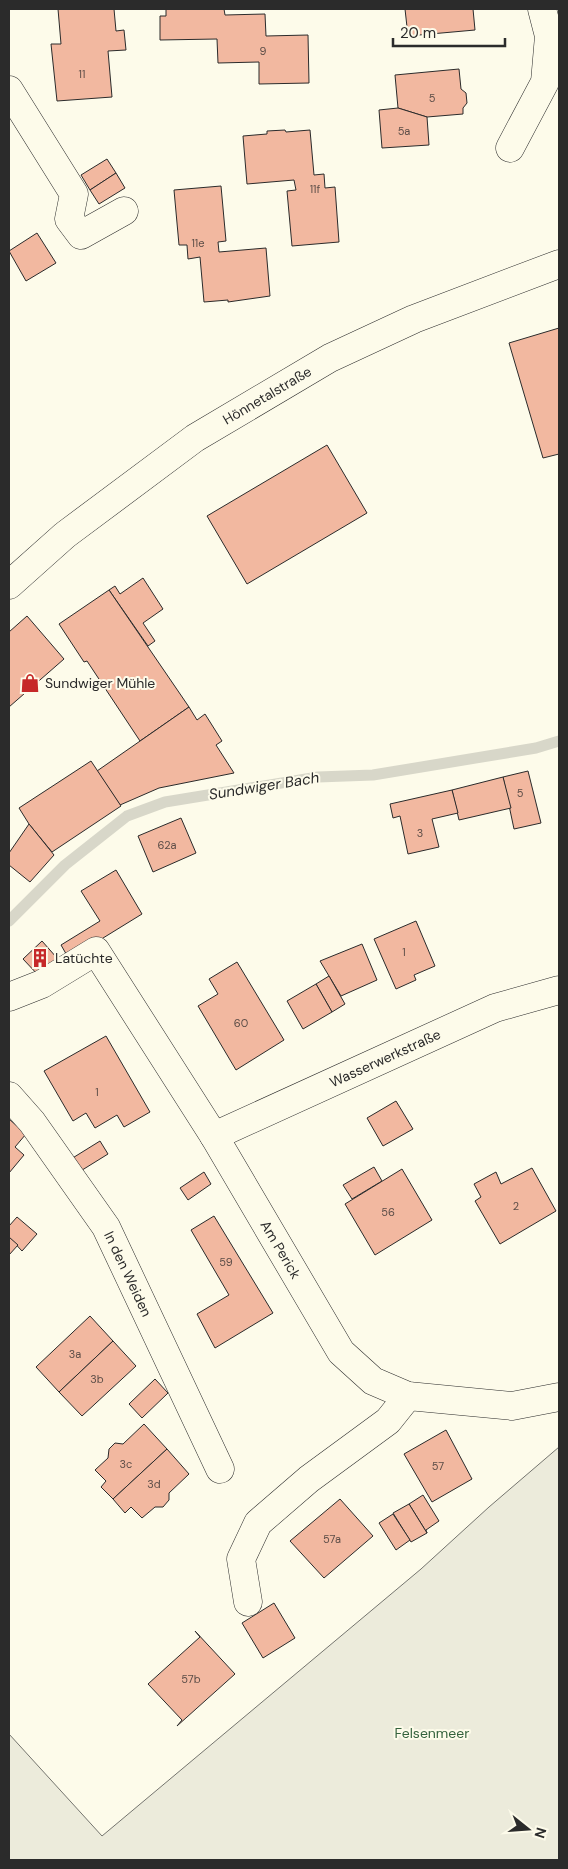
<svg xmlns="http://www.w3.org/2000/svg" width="568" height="1869" viewBox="0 0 568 1869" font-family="'DM Sans',sans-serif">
	<rect width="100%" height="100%" fill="#fdfbea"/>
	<polygon fill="#ecebdb" stroke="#74746e" points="559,1447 559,1860 9,1860 9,1734 102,1836 421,1569 489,1507"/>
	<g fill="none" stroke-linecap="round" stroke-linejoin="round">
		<polyline stroke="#d8d7c9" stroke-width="11" points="9,921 65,865 127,816 165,802 318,777 373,775 536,748 559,741"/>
	</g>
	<g fill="#f2b8a0" stroke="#2b2b2b">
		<polygon points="58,9 114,9 116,31 124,30 126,50 108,51 112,97 57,101 51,44 61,44"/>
		<polygon points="166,9 224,9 225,15 265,14 266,36 308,35 309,83 259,84 259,62 218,63 217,39 160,40 160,16 166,16"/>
		<polygon points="405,9 473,9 475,30 408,36"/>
		<polygon points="459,69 461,89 466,93 467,103 463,108 463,114 427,117 398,108 395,75"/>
		<polygon points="398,108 427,117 429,145 382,148 379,110"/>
		<polygon points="285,130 286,132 310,130 314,175 324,174 325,188 335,187 339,242 292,246 287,191 296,190 294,180 247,184 243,136 267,134 267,131"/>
		<polygon points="107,159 116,173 90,190 81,175"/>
		<polygon points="116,173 125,188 99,204 90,190"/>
		<polygon points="221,186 226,241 218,242 219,252 266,248 270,296 228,302 228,300 204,302 200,257 188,259 187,245 179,245 174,190"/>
		<polygon points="37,233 56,263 26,281 9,251"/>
		<polygon points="559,328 559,454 543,458 509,343"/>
		<polygon points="327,445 367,513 247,584 207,516"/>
		<polygon points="143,578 163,609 143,623 155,641 148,646 109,590 115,586 120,594"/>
		<polygon points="109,590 189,707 140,741 87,661 84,662 59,624"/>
		<polygon points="27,616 64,659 9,707 9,632"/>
		<polygon points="189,707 197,720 205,714 222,741 216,745 234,773 159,788 120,805 97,771"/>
		<polygon points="91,761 121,806 52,852 29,824 19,808"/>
		<polygon points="528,771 541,823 514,829 503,777"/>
		<polygon points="503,777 511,808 459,820 452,790"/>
		<polygon points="452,790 458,813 432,819 439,847 408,854 400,816 393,818 390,804"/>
		<polygon points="181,818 196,853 153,872 138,836"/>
		<polygon points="29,824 54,855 30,882 9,865 9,853"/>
		<polygon points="116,870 142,914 69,959 61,945 100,921 81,891"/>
		<polygon points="416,921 435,966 414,975 416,980 396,989 374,939"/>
		<polygon points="42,941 57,958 39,976 23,959"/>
		<polygon points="362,944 377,980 341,996 320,961"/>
		<polygon points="237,962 284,1040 236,1070 198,1006 218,994 209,979"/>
		<polygon points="329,976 345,1004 332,1012 316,984"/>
		<polygon points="316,984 332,1012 303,1029 287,1001"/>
		<polygon points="106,1036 150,1112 124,1127 117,1115 95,1128 86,1113 73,1121 44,1071"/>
		<polygon points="396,1101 413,1129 383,1146 367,1118"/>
		<polygon points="9,1119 26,1134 15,1147 24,1155 9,1173"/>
		<polygon points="100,1141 108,1154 79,1172 71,1159"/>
		<polygon points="374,1167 382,1181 352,1199 343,1185"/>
		<polygon points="532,1168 556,1211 500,1244 475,1201 481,1197 474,1184 496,1172 501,1184"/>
		<polygon points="402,1169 432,1220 375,1255 345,1204"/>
		<polygon points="204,1172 211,1184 188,1200 180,1188"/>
		<polygon points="214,1216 273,1313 215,1348 197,1314 229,1295 191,1230"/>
		<polygon points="17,1217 37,1234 22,1251 9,1237 9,1226"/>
		<polygon points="9,1237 18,1245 9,1255"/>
		<polygon points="90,1316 113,1341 59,1392 36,1367"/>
		<polygon points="113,1341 136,1366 82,1416 59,1392"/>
		<polygon points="155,1379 168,1393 142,1418 129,1404"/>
		<polygon points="144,1424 167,1449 113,1499 101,1487 106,1481 95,1470 108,1458 109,1449 115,1443 123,1444"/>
		<polygon points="446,1430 472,1479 432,1502 404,1454"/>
		<polygon points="167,1449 189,1474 169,1493 169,1500 163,1507 155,1507 142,1518 131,1507 125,1513 113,1499"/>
		<polygon points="423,1495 439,1521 426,1530 427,1533 409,1504"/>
		<polygon points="340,1499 373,1536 324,1578 290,1541"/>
		<polygon points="409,1504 427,1533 411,1542 393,1513"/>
		<polygon points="393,1514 410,1540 396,1550 379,1523"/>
		<polygon points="274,1603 295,1638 263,1658 242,1623"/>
		<polygon points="195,1631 235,1674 177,1726 182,1720 148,1684 200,1637"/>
	</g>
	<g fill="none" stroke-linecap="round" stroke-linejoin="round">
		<g stroke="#2b2b2b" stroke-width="29">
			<g id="minor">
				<polyline points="9,90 74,194 69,219 81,235 124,211"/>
				<polyline points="510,148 545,82 549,36 542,9"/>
				<path id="s1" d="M9,997L42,984L96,951L214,1136L341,1352L373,1381L408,1396L512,1406L559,1397"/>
				<path id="s2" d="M9,1096L32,1122L106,1227L220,1469"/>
				<path id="s3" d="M214,1136L495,1008L559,990"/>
				<polyline points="248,1602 241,1559 258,1523 309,1479 388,1421 408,1396"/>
			</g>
		</g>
		<g stroke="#2b2b2b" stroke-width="29">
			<g id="major">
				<path id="s4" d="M9,585L65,535L195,438L330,358L414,319L559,264"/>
			</g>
		</g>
		<use href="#minor" stroke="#fdfbea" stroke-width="28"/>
		<use href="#major" stroke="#fdfbea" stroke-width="28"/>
	</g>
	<defs>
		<g id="shop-bare" transform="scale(1.5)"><path d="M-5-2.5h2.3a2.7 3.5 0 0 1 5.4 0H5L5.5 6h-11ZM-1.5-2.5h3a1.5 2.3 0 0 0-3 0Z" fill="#c62828" stroke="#fdfbea" stroke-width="2.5" paint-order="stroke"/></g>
		<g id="building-bare" transform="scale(1.5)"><path d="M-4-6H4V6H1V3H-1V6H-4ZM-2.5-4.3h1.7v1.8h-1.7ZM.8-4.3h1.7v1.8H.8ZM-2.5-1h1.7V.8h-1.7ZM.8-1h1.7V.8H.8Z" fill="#c62828" stroke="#fdfbea" stroke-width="2.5" paint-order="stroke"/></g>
	</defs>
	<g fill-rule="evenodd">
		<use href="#shop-bare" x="30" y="683"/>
		<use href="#building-bare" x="40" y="958"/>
	</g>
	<g text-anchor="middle" stroke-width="4" stroke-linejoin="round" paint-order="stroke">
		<g font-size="11" fill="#5d4e48">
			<text x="263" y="55">9</text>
			<text x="82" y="78">11</text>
			<text x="432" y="102">5</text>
			<text x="404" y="135">5a</text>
			<text x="315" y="193">11f</text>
			<text x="198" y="247">11e</text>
			<text x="520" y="797">5</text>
			<text x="420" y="837">3</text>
			<text x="167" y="849">62a</text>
			<text x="404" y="956">1</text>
			<text x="241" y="1027">60</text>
			<text x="97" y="1096">1</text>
			<text x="516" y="1210">2</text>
			<text x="388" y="1216">56</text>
			<text x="226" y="1266">59</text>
			<text x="75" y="1358">3a</text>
			<text x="97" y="1383">3b</text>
			<text x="126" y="1468">3c</text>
			<text x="438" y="1470">57</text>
			<text x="154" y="1488">3d</text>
			<text x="332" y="1543">57a</text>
			<text x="191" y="1683">57b</text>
		</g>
		<g font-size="14" fill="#2b2b2b" stroke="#fdfbea">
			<text dy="5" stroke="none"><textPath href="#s4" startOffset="321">Hönnetalstraße</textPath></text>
			<text dy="5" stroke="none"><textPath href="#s3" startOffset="188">Wasserwerkstraße</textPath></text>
			<text dy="5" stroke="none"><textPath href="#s1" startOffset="450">Am Perick</textPath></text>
			<text dy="5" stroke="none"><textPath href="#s2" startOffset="215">In den Weiden</textPath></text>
		</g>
		<g font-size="14" fill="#2b2b2b" stroke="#fdfbea" text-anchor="start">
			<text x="45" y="688">Sundwiger Mühle</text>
			<text x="55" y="963">Latüchte</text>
		</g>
		<g font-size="14" fill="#34623c" stroke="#fdfbea">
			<text x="432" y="1738">Felsenmeer</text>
		</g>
		<g font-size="15" font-style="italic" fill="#2b2b2b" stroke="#fdfbea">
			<text transform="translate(264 786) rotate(-9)" y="5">Sundwiger Bach</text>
		</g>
	</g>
	<rect width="568" height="1869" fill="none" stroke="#2b2b2b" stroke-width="20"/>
	<g transform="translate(528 1829) rotate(107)" stroke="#fdfbea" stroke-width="4" paint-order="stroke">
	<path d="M0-4L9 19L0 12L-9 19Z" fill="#2b2b2b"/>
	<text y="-8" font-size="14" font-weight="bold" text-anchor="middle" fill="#2b2b2b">N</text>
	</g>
	<path d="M393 38v8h112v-8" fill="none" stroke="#2b2b2b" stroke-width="2.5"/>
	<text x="400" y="38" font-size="15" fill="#2b2b2b" stroke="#fdfbea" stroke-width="4" paint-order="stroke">20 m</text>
</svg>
